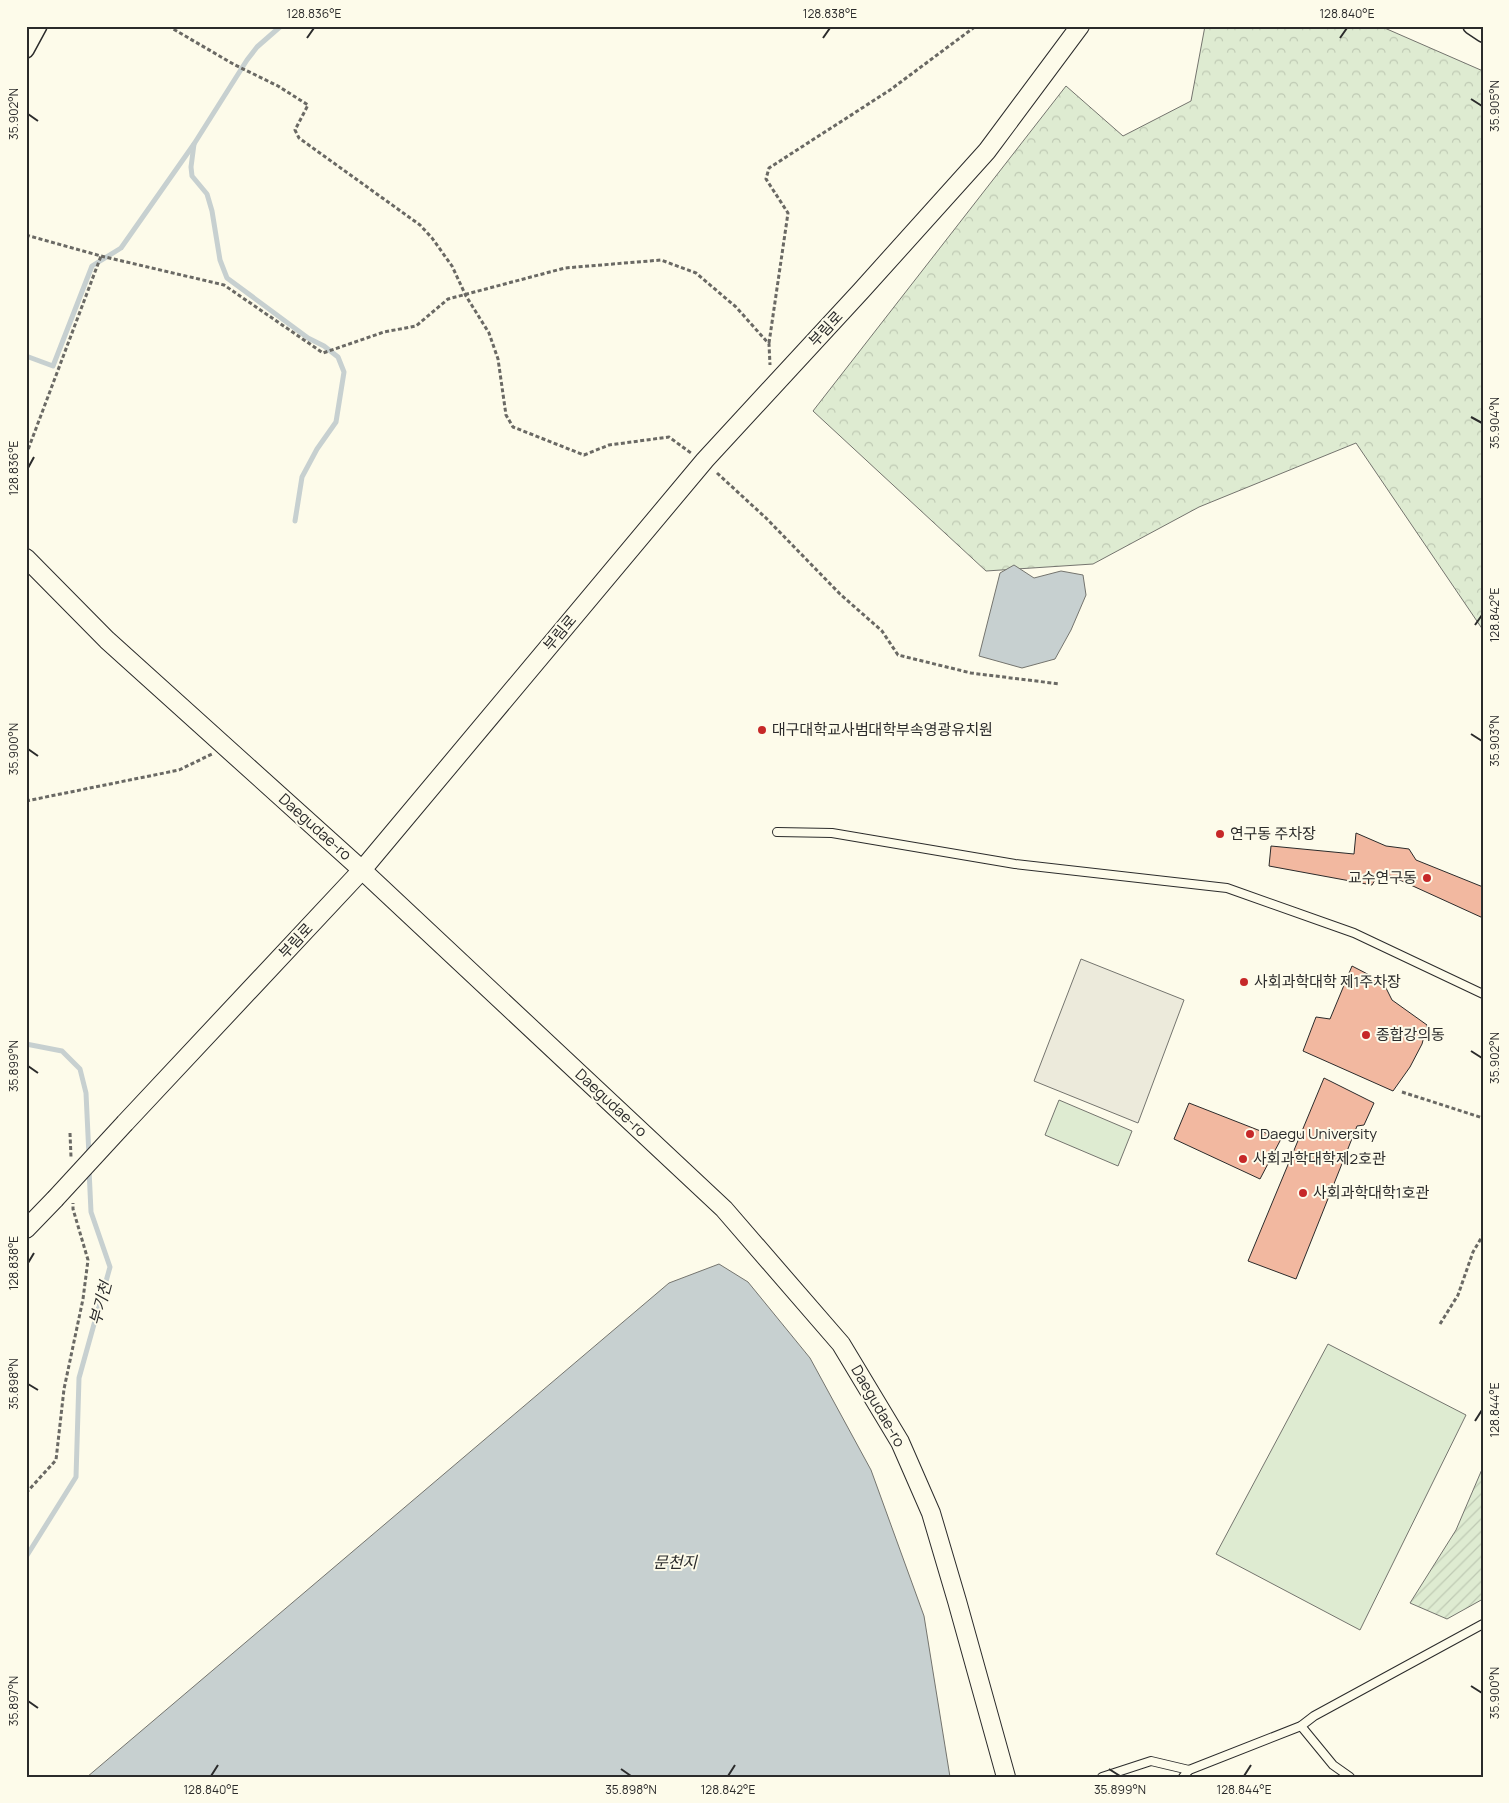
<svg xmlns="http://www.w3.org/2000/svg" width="1509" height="1803" viewBox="0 0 1509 1803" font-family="Manrope,'Noto Sans KR',sans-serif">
	<defs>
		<pattern id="forest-crowns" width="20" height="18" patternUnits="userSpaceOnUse" patternTransform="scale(1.25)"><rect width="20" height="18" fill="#deebd1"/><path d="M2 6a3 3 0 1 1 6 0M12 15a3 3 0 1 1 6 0" fill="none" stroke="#bfcab4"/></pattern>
		<pattern id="garden-furrows" width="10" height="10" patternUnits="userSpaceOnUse" patternTransform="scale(1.25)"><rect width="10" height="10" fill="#deebd1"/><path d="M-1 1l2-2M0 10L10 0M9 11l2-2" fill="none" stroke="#bfcab4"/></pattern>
	</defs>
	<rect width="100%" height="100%" fill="#fdfbea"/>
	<g fill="#deebd1" stroke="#74746e">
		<polygon points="1059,1100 1132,1131 1118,1166 1045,1135"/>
		<polygon points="1328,1344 1466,1415 1360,1630 1216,1554"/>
	</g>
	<polygon fill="url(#forest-crowns)" stroke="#74746e" points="1205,26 1380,26 1483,71 1483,630 1356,443 1199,507 1093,564 986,571 813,411 1066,86 1123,136 1191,101"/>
	<polygon fill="url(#garden-furrows)" stroke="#74746e" points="1483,1467 1483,1599 1447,1619 1410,1603 1456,1530"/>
	<polygon fill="#eceadb" stroke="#74746e" points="1081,959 1184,1000 1138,1123 1034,1081"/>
	<g fill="#c7d0d0" stroke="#74746e">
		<polygon points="1014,565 1034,578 1061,571 1083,575 1086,595 1071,630 1055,659 1022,668 979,656 1000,573"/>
		<polygon points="719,1264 748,1282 810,1358 871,1470 924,1616 950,1777 87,1777 669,1283"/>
	</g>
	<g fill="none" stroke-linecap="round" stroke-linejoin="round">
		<g stroke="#c7d0d0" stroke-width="5">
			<polyline points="194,144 191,167 192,176 207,194 212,211 220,260 227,278 308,338 324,346 338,357 344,372 336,422 317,449 302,477 295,521"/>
			<polyline points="26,356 53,366 92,266 121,248 194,144 247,60 257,47 281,26"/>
			<polyline points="26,1044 62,1051 80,1069 86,1093 89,1156"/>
			<polyline points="26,1557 76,1477 79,1378 110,1267 91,1212 89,1169"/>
		</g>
	</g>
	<g fill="#f2b8a0" stroke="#2b2b2b">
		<polygon points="1356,833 1386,846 1409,849 1416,860 1483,887 1483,918 1380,871 1372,885 1269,866 1271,846 1354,854"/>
		<polygon points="1352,966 1383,982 1392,1000 1427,1025 1422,1044 1410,1067 1393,1091 1303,1051 1316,1017 1330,1019"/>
		<polygon points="1324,1078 1374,1103 1364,1125 1357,1126 1296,1279 1248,1261"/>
		<polygon points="1189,1103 1281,1139 1260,1179 1174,1139"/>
	</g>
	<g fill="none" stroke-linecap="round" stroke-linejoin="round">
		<g stroke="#2b2b2b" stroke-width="10">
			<g id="service">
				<polyline points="777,832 832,833 1015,864 1227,888 1354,933 1483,994"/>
				<polyline points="1301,1726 1333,1765 1350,1777"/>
				<polyline points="1189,1770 1301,1726 1314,1716 1483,1624"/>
				<polyline points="1102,1777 1151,1761 1189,1770 1183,1777"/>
			</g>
		</g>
		<g stroke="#2b2b2b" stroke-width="18">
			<g id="minor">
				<polyline points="1471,26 1483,34"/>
				<polyline points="26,50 39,26"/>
			</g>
		</g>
		<g stroke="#2b2b2b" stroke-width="20">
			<g id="tertiary">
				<polyline points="26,558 107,640 362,870 724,1209 841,1344 900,1442 931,1513 957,1601 1006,1777"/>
				<polyline points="125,1123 362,870 705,460 861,291 987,151 1080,26"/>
				<polyline points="26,1229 55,1199"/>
			</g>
		</g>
		<g stroke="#6a6964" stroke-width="3" stroke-dasharray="4 2.5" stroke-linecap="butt">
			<polyline points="168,26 235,65 278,86 308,105 295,130 299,138 420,225 432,238 452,266 466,296 489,333 498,359 506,415 513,427 584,455 609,445 669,437 691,453"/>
			<polyline points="26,235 101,256 224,285 323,353 384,332 416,326 448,299 565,268 661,260 696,273 736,307 769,344 770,365"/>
			<polyline points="769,343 788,213 766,179 769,168 890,90 976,26"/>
			<polyline points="26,455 101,256"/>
			<polyline points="717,473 766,518 840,594 882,631 898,655 971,673 1060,684"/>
			<polyline points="26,801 179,770 212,754"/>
			<polyline points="1402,1092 1483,1118"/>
			<polyline points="70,1133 71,1157"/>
			<polyline points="1440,1324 1458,1295 1473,1252 1483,1235"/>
			<polyline points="26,1493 56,1460 64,1389 83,1299 88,1260 73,1209 73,1203"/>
		</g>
		<use href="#service" stroke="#fdfbea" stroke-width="8"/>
		<use href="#minor" stroke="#fdfbea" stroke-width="15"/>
		<use href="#tertiary" stroke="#fdfbea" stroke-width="18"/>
		<g stroke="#2b2b2b" stroke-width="20" stroke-linecap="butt">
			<polyline id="tertiary-bridge" points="55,1199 125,1123"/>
		</g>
		<use href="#tertiary-bridge" stroke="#fdfbea" stroke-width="18"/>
	</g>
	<path fill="none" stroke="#2b2b2b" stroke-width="2" d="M307,38L314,28M823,38L830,28M1340,38L1347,28M1471,99L1482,106M28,114L38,121M1471,417L1482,423M28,468L34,457M1475,625L1482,615M1471,734L1482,741M28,749L38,756M1471,1051L1482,1058M28,1066L38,1073M28,1263L34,1253M28,1384L38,1390M1475,1421L1482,1410M1471,1686L1482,1693M28,1701L38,1708M621,1769L631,1776M1109,1769L1120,1776M211,1776L218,1765M728,1776L735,1765M1244,1776L1251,1765"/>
	<g fill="#c62828" stroke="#fdfbea" stroke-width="2">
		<circle cx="762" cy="730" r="5"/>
		<circle cx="1220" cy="834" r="5"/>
		<circle cx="1427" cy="878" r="5"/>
		<circle cx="1244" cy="982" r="5"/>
		<circle cx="1366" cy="1035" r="5"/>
		<circle cx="1250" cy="1134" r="5"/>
		<circle cx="1243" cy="1159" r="5"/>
		<circle cx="1303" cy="1193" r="5"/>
	</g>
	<g text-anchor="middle" stroke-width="4" stroke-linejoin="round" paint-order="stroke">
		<g font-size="15" fill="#2b2b2b" stroke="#fdfbea">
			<text transform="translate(826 329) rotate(-47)" y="5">부림로</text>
			<text transform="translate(560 633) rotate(-50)" y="5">부림로</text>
			<text transform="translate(315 827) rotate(42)" y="5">Daegudae-ro</text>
			<text transform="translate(296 941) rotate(-47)" y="5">부림로</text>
			<text transform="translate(611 1103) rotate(43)" y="5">Daegudae-ro</text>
			<text transform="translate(878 1406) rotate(60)" y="5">Daegudae-ro</text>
		</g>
		<g font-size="15" fill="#2b2b2b" stroke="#fdfbea" text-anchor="start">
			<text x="772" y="735">대구대학교사범대학부속영광유치원</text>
			<text x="1230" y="839">연구동 주차장</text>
			<text x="1417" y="883" text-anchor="end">교수연구동</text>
			<text x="1254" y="987">사회과학대학 제1주차장</text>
			<text x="1376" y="1040">종합강의동</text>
			<text x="1260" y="1139">Daegu University</text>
			<text x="1253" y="1164">사회과학대학제2호관</text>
			<text x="1313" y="1198">사회과학대학1호관</text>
		</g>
		<g font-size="16" font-style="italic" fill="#2b2b2b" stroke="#fdfbea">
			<text transform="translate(100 1303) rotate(-75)" y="6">부기천</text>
			<text x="675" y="1568">문천지</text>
		</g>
	</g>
	<rect width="1509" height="1803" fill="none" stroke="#fdfbea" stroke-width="55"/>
	<rect x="28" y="28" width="1454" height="1748" fill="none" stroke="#2b2b2b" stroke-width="2"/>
	<g font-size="12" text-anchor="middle" fill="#2b2b2b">
		<text x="314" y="18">128.836°E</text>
		<text x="830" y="18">128.838°E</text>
		<text x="1347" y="18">128.840°E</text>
		<text transform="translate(1495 106) rotate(-90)" y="4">35.905°N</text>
		<text transform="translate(14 114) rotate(-90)" y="4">35.902°N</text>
		<text transform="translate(1495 423) rotate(-90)" y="4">35.904°N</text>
		<text transform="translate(14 468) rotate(-90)" y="4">128.836°E</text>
		<text transform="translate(1495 615) rotate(-90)" y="4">128.842°E</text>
		<text transform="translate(1495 741) rotate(-90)" y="4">35.903°N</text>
		<text transform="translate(14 749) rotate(-90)" y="4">35.900°N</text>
		<text transform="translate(1495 1058) rotate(-90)" y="4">35.902°N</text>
		<text transform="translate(14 1066) rotate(-90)" y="4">35.899°N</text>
		<text transform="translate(14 1263) rotate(-90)" y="4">128.838°E</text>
		<text transform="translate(14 1384) rotate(-90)" y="4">35.898°N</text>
		<text transform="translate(1495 1410) rotate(-90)" y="4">128.844°E</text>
		<text transform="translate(1495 1693) rotate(-90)" y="4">35.900°N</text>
		<text transform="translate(14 1701) rotate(-90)" y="4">35.897°N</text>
		<text x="211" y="1794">128.840°E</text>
		<text x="631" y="1794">35.898°N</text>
		<text x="728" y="1794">128.842°E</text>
		<text x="1120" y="1794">35.899°N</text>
		<text x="1244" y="1794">128.844°E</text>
	</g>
</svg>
